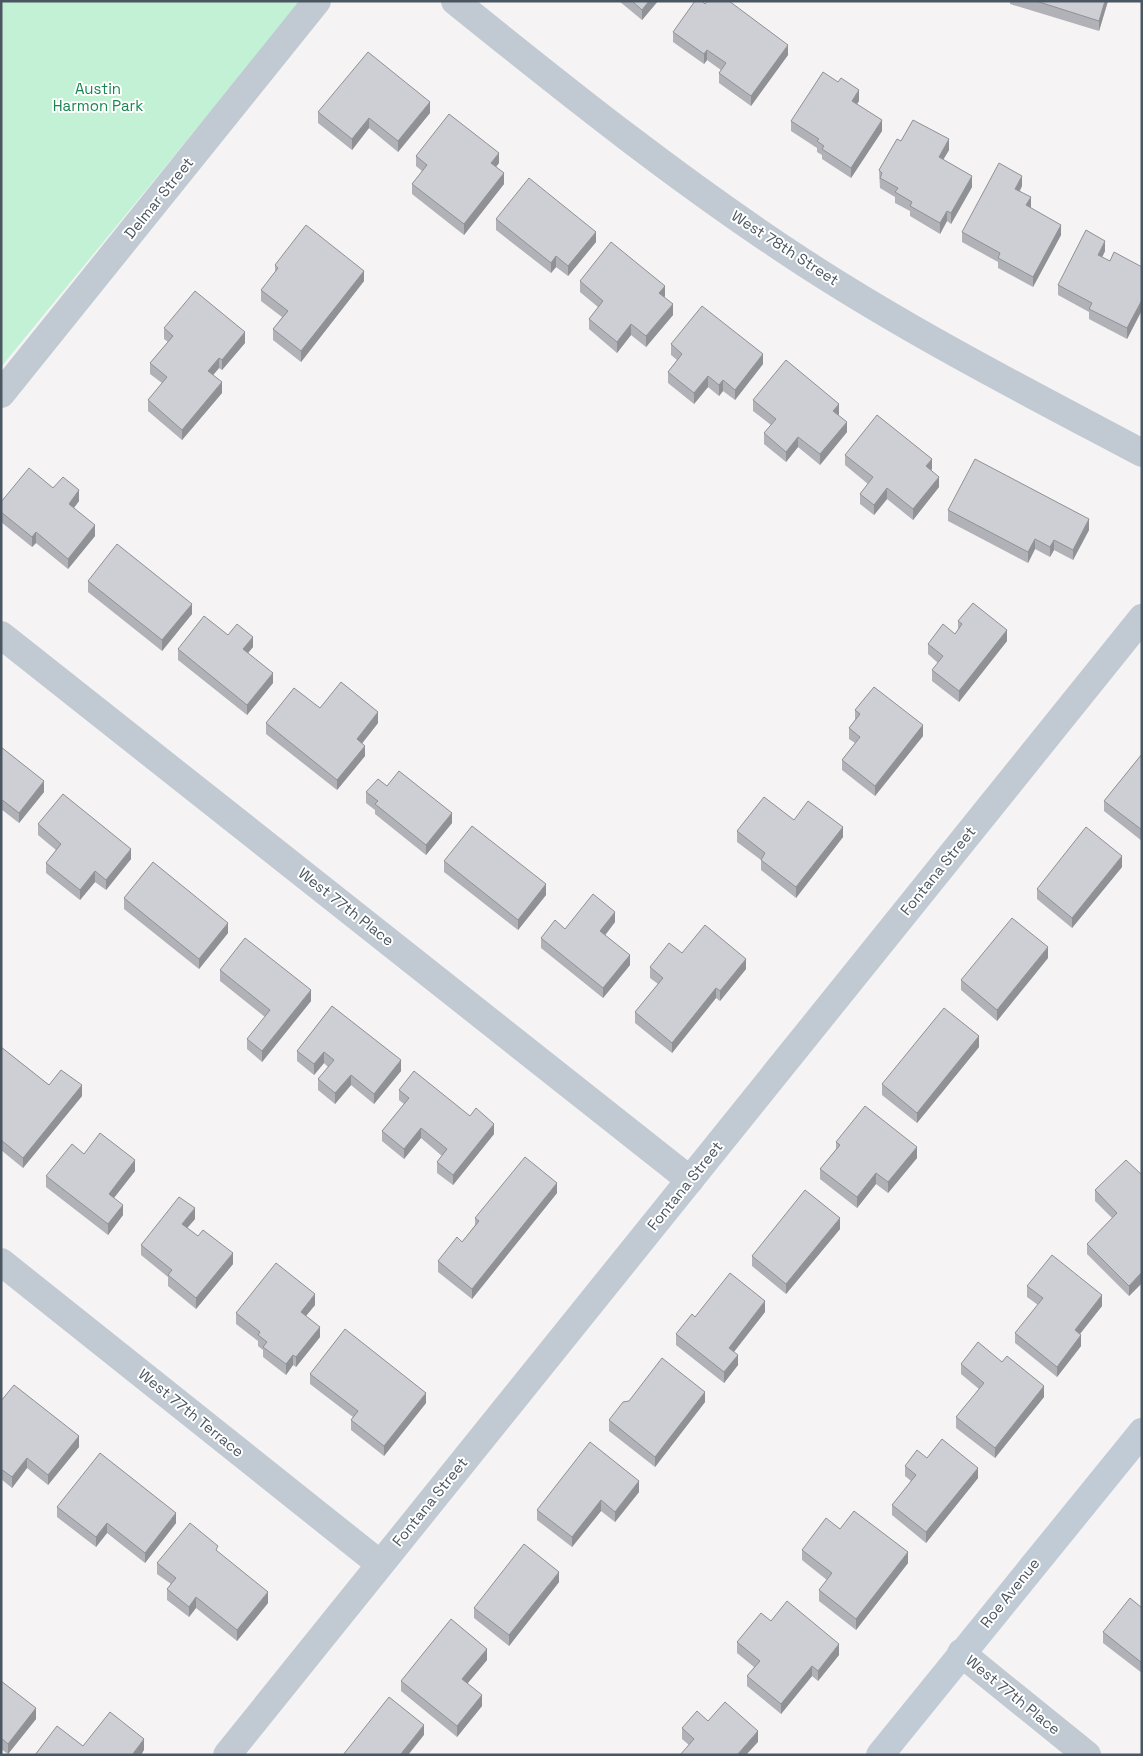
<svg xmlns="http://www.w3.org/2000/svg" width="1143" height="1756" viewBox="0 0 1143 1756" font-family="'Space Grotesk',sans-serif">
	<rect width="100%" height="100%" fill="#f5f3f3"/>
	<polygon fill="#c3f1d5" points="1,1 301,1 1,367"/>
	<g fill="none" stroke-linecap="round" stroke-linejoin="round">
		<g stroke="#c1cad2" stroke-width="28">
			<path d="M455,1C569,93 683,184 806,264C914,334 1029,393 1142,453"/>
			<polyline points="1,394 317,1"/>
			<polyline points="1,635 690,1180"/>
			<polyline points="1,1262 380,1564"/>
			<polyline points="961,1653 1087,1755"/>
			<polyline points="227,1755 1142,618"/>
		</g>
		<polyline stroke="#c1cbd6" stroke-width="28" points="880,1755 1142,1432"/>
	</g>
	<g fill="#b0b2b7">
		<polygon points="619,1 658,1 642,20"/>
		<polygon points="1010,1 1108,1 1099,31 1010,4"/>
		<polygon points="673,32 788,55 751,106 719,83 719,73 721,70 707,60 704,64 673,42"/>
		<polygon points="859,101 857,104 882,131 851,178 822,159 822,155 817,152 817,148 791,131 791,121"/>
		<polygon points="318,112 430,113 398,152 369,128 352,150 318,123"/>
		<polygon points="901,141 949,150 943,159 972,187 951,224 947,221 940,234 910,216 910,211 895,203 895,197 880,188 879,170"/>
		<polygon points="416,156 499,163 496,167 504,184 464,235 412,194 412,184 422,171 416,166"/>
		<polygon points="1022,186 1020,191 1030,208 1061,235 1033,287 998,268 998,262 962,242 962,232"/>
		<polygon points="496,219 596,242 568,276 556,267 551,273 496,230"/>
		<polygon points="1105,251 1102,257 1110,261 1142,267 1142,310 1127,339 1089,319 1089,312 1058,295 1058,285"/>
		<polygon points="275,265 364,281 301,362 273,340 273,329 282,317 261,301 261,290 275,273"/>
		<polygon points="580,281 665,296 664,297 673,315 646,347 631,335 617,353 589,329 589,319 598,307 580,292"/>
		<polygon points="164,328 245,343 222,370 219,368 213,375 222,393 182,440 148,411 148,400 162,383 150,374 150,363 168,342 164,339"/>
		<polygon points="671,344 763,364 735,400 723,391 719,396 708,387 694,404 668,383 668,372 677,360 671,355"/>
		<polygon points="753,400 839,414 838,415 847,432 820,465 798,447 786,462 764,444 764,433 771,425 753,411"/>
		<polygon points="845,455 932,469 931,470 939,487 913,520 887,499 874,515 860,504 860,494 868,484 845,465"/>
		<polygon points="53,488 79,501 74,508 95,536 68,569 36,543 32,547 1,522 1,502"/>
		<polygon points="948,510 1089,530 1073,560 1054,550 1050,557 1035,549 1028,563 948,521"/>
		<polygon points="88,581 192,614 162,651 88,592"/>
		<polygon points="958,621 1007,641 959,702 932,681 932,670 938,663 928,654 928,644 955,634 958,629"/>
		<polygon points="228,635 253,647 248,653 273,683 247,715 178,660 178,649"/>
		<polygon points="320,708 378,723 362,743 365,756 337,790 266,734 266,723"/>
		<polygon points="855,710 923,736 875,796 842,770 842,760 855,743 849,739 849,728 855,720"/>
		<polygon points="1,747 44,792 19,823 1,809"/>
		<polygon points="1142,754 1142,841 1104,811 1104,801"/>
		<polygon points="387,786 452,823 426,855 375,814 375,810 366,803 366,792"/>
		<polygon points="794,820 843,837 796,898 761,870 761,860 737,842 737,831"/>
		<polygon points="38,824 131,859 106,890 95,882 80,900 46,873 46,863 56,850 38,835"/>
		<polygon points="444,861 546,895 518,930 444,872"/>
		<polygon points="1122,867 1072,928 1037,899 1037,889"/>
		<polygon points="124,898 228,933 199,969 124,909"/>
		<polygon points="615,922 605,935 630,965 603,998 541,948 541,938 565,929"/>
		<polygon points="682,953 746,969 720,1001 716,998 672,1053 635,1023 635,1012 658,984 650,978 650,967"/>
		<polygon points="1048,958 997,1021 961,990 961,980"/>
		<polygon points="220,970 311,1001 262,1062 247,1049 247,1039 265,1017 220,981"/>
		<polygon points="332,1006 401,1071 374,1104 351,1085 335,1104 318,1090 318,1079 328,1067 324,1063 314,1075 297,1061 297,1051"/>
		<polygon points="1,1047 49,1085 82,1096 23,1168 1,1150"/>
		<polygon points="979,1047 917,1123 882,1095 882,1084"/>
		<polygon points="399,1090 470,1116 494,1134 453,1185 437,1173 437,1162 442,1156 421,1138 404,1159 382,1141 382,1131 404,1104 399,1100"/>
		<polygon points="836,1142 917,1158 888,1193 876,1184 857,1208 820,1179 820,1169 836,1149"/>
		<polygon points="84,1154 135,1171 114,1198 123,1215 108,1235 46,1187 46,1176"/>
		<polygon points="1142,1175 1142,1283 1129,1296 1087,1254 1087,1244 1112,1218 1095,1201 1095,1190"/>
		<polygon points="557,1193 472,1299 438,1272 438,1261 462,1242 475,1225 475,1218"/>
		<polygon points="195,1219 187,1228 233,1264 196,1309 168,1286 168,1277 141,1255 141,1245"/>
		<polygon points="840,1229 786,1294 752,1266 752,1256"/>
		<polygon points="1027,1286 1102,1306 1080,1334 1081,1346 1057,1377 1015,1343 1015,1333 1038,1305 1027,1297"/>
		<polygon points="315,1305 306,1316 320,1337 296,1367 293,1365 286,1375 263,1357 263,1350 258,1346 258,1341 236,1324 236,1313"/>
		<polygon points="765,1312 734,1352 738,1365 724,1383 676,1345 676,1334"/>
		<polygon points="961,1364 1044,1397 995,1458 956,1428 956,1417 979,1389 961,1374"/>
		<polygon points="310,1374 426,1403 384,1456 351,1430 351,1420 353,1417 310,1384"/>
		<polygon points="1,1401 79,1447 48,1485 27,1468 12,1488 1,1479"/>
		<polygon points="705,1402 655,1467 609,1431 609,1420"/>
		<polygon points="905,1466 978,1478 926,1543 892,1515 892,1505 911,1481 905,1476"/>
		<polygon points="639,1492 615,1522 601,1511 572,1547 537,1520 537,1510"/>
		<polygon points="57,1507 176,1523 145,1563 107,1533 96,1547 57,1517"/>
		<polygon points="840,1529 908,1563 856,1630 819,1601 819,1590 827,1580 802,1560 802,1550"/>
		<polygon points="218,1552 268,1603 237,1641 196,1608 189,1617 167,1600 167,1589 171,1584 157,1574 157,1563"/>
		<polygon points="559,1582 509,1646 474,1618 474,1608"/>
		<polygon points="1142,1608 1142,1673 1103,1643 1103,1632"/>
		<polygon points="771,1621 839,1655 818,1681 812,1676 781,1714 747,1686 747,1676 754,1667 737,1653 737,1642"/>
		<polygon points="487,1660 467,1684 482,1706 457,1737 401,1691 401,1681"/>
		<polygon points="1,1681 36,1719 8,1754 1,1749"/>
		<polygon points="708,1721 758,1742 689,1745 682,1739 682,1728"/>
	</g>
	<g fill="#909195">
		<polygon points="649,1 658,1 642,20 642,10"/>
		<polygon points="1105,1 1108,1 1099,31 1099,21"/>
		<polygon points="788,45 788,55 751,106 751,96"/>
		<polygon points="707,50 707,60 704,64 704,54"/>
		<polygon points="859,90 859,101 852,112 852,101"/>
		<polygon points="430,102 430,113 398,152 398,141"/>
		<polygon points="369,118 369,128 352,150 352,139"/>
		<polygon points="882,120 882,131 851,178 851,168"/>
		<polygon points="949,139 949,150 939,167 939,157"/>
		<polygon points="499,153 499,163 491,173 491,163"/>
		<polygon points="504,173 504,184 464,235 464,224"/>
		<polygon points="972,176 972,187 951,224 951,213"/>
		<polygon points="1022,176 1022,186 1015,199 1015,189"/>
		<polygon points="1031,197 1031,207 1026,216 1026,205"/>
		<polygon points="947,211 947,221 940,234 940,223"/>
		<polygon points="1061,225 1061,235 1033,287 1033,277"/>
		<polygon points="596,232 596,242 568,276 568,266"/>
		<polygon points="1105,241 1105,251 1098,266 1098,255"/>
		<polygon points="556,256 556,267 551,273 551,263"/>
		<polygon points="364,271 364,281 301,362 301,351"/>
		<polygon points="665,286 665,296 659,304 659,293"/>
		<polygon points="1142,300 1142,310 1127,339 1127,328"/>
		<polygon points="673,304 673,315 646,347 646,336"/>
		<polygon points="631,324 631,335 617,353 617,342"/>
		<polygon points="245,332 245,343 222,370 222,360"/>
		<polygon points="763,354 763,364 735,400 735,390"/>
		<polygon points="219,358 219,368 208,381 208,371"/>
		<polygon points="708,376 708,387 694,404 694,393"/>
		<polygon points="723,380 723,391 719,396 719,385"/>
		<polygon points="222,382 222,393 182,440 182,430"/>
		<polygon points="839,404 839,414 833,421 833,411"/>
		<polygon points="847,422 847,432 820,465 820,454"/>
		<polygon points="798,437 798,447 786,462 786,452"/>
		<polygon points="932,459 932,469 926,476 926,466"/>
		<polygon points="939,477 939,487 913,520 913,509"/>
		<polygon points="887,488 887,499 874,515 874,505"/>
		<polygon points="79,490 79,501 69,514 69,504"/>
		<polygon points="1089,519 1089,530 1073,560 1073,550"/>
		<polygon points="95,525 95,536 68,569 68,559"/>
		<polygon points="36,532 36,543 32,547 32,537"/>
		<polygon points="1035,539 1035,549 1028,563 1028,552"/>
		<polygon points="1054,540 1054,550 1050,557 1050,547"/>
		<polygon points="192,604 192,614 162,651 162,640"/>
		<polygon points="1007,630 1007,641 959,702 959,691"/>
		<polygon points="253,637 253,647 243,659 243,649"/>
		<polygon points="273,673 273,683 247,715 247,705"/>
		<polygon points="378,712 378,723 357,750 357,739"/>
		<polygon points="923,725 923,736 875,796 875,786"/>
		<polygon points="365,746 365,756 337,790 337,780"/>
		<polygon points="44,781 44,792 19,823 19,813"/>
		<polygon points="452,813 452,823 426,855 426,845"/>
		<polygon points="843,827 843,837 796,898 796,887"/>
		<polygon points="131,849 131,859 106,890 106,880"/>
		<polygon points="1122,856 1122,867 1072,928 1072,918"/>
		<polygon points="95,871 95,882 80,900 80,890"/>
		<polygon points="546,884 546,895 518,930 518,920"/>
		<polygon points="615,912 615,922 600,942 600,931"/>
		<polygon points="228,923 228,933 199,969 199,959"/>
		<polygon points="1048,947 1048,958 997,1021 997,1010"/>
		<polygon points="630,955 630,965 603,998 603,988"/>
		<polygon points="746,959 746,969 720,1001 720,991"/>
		<polygon points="716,988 716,998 672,1053 672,1043"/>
		<polygon points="311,990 311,1001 262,1062 262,1051"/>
		<polygon points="979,1036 979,1047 917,1123 917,1113"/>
		<polygon points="324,1052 324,1063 314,1075 314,1064"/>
		<polygon points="401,1060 401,1071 374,1104 374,1094"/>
		<polygon points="351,1075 351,1085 335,1104 335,1093"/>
		<polygon points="82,1085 82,1096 23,1168 23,1158"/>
		<polygon points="494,1124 494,1134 453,1185 453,1175"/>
		<polygon points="421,1128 421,1138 404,1159 404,1149"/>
		<polygon points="917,1147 917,1158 888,1193 888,1182"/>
		<polygon points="135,1160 135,1171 109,1204 109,1194"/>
		<polygon points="876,1173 876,1184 857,1208 857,1197"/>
		<polygon points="557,1183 557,1193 472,1299 472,1289"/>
		<polygon points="123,1205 123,1215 108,1235 108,1224"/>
		<polygon points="195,1208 195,1219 182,1234 182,1224"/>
		<polygon points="840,1218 840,1229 786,1294 786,1284"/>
		<polygon points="233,1253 233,1264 196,1309 196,1298"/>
		<polygon points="1142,1272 1142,1283 1129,1296 1129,1286"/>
		<polygon points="315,1294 315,1305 301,1322 301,1312"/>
		<polygon points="1102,1295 1102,1306 1075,1340 1075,1330"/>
		<polygon points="765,1301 765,1312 729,1358 729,1348"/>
		<polygon points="320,1327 320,1337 296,1367 296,1357"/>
		<polygon points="1081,1335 1081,1346 1057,1377 1057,1367"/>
		<polygon points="293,1355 293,1365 286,1375 286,1364"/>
		<polygon points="738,1355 738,1365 724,1383 724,1372"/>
		<polygon points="1044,1386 1044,1397 995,1458 995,1448"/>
		<polygon points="705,1392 705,1402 655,1467 655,1457"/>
		<polygon points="426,1393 426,1403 384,1456 384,1446"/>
		<polygon points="79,1436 79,1447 48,1485 48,1475"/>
		<polygon points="27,1458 27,1468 12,1488 12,1477"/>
		<polygon points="978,1468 978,1478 926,1543 926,1532"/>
		<polygon points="639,1481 639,1492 615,1522 615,1512"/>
		<polygon points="601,1500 601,1511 572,1547 572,1537"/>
		<polygon points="176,1513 176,1523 145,1563 145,1553"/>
		<polygon points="107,1523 107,1533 96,1547 96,1537"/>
		<polygon points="908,1552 908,1563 856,1630 856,1619"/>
		<polygon points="559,1572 559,1582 509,1646 509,1635"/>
		<polygon points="268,1592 268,1603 237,1641 237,1630"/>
		<polygon points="196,1597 196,1608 189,1617 189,1607"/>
		<polygon points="839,1644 839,1655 818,1681 818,1671"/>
		<polygon points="487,1649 487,1660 462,1690 462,1679"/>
		<polygon points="812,1666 812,1676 781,1714 781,1704"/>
		<polygon points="482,1695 482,1706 457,1737 457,1726"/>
		<polygon points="36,1708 36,1719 8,1754 8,1744"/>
		<polygon points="424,1725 424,1735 408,1755 400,1755"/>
		<polygon points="758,1731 758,1742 746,1755 737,1755"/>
		<polygon points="144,1739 144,1750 141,1755 132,1755"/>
	</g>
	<g fill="#cdcfd5" stroke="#909195">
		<polygon points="632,1 649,1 642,10"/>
		<polygon points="695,1 702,1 705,4 707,1 729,1 788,45 751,96 719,73 726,63 707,50 704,54 673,32"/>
		<polygon points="1036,1 1105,1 1099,21"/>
		<polygon points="368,52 430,102 398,141 369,118 352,139 318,112"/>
		<polygon points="823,72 838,82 841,78 859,90 852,101 882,120 851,168 822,149 824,146 817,141 819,139 791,121"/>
		<polygon points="449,114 499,153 491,163 504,173 464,224 412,184 427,165 416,156"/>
		<polygon points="913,120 949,139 939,157 972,176 951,213 947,211 940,223 910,206 912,202 895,192 898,188 880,178 882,173 879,170 897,139 901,141"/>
		<polygon points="999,163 1022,176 1015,189 1031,197 1026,205 1061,225 1033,277 998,258 1000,253 962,232"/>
		<polygon points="529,178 596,232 568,266 556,256 551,263 496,219"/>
		<polygon points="306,225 364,271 301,351 273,329 288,311 261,290 278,268 275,265"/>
		<polygon points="1086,230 1105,241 1098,255 1110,261 1114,252 1142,267 1142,300 1127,328 1089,309 1092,303 1058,285"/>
		<polygon points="611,242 665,286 659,293 673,304 646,336 631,324 617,342 589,319 603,301 580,281"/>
		<polygon points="195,291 245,332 222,360 219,358 208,371 222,382 182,430 148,400 167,377 150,363 173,336 164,328"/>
		<polygon points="702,306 763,354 735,390 723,380 719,385 708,376 694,393 668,372 682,354 671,344"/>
		<polygon points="786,360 839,404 833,411 847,422 820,454 798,437 786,452 764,433 776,419 753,400"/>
		<polygon points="877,415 932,459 926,466 939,477 913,509 887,488 874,505 860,494 873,477 845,455"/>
		<polygon points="975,459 1089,519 1073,550 1054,540 1050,547 1035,539 1028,552 948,510"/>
		<polygon points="29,468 53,488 63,477 79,490 69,504 95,525 68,559 36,532 32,537 1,512 1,502"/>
		<polygon points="117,544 192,604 162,640 88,581"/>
		<polygon points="973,603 1007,630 959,691 932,670 943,656 928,644 943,624 955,634 962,624 958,621"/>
		<polygon points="204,616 228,635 237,624 253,637 243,649 273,673 247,705 178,649"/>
		<polygon points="341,682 378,712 357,739 365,746 337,780 266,723 294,688 320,708"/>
		<polygon points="874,687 923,725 875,786 842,760 860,737 849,728 860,714 855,710"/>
		<polygon points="1,747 44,781 19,813 1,799"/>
		<polygon points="1142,754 1142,830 1104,801"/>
		<polygon points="399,771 452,813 426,845 375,804 378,801 366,792 378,779 387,786"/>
		<polygon points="63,794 131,849 106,880 95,871 80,890 46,863 61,844 38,824"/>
		<polygon points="764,797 794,820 808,801 843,827 796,887 761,860 765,853 737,831"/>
		<polygon points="472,826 546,884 518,920 444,861"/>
		<polygon points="1086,827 1122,856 1072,918 1037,889"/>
		<polygon points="153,862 228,923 199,959 124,898"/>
		<polygon points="593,894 615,912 600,931 630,955 603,988 541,938 555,920 565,929"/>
		<polygon points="1012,918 1048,947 997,1010 961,980"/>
		<polygon points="705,925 746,959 720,991 716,988 672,1043 635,1012 663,978 650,967 669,943 682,953"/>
		<polygon points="245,938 311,990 262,1051 247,1039 270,1010 220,970"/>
		<polygon points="332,1006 401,1060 374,1094 351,1075 335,1093 318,1079 334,1060 324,1052 314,1064 297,1051"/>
		<polygon points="944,1008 979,1036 917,1113 882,1084"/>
		<polygon points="1,1047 49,1085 61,1070 82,1085 23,1158 1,1140 1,1108 2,1107 1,1106"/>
		<polygon points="414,1071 470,1116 476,1108 494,1124 453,1175 437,1162 447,1149 421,1128 404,1149 382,1131 409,1098 399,1090"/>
		<polygon points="865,1106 917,1147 888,1182 876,1173 857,1197 820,1169 840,1145 836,1142"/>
		<polygon points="100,1133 135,1160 109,1194 123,1205 108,1224 46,1176 72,1144 84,1154"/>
		<polygon points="525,1157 557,1183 472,1289 438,1261 457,1237 462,1242 479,1221 475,1218"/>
		<polygon points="1126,1160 1142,1175 1142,1272 1129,1286 1087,1244 1117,1213 1095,1190"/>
		<polygon points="805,1190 840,1218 786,1284 752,1256"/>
		<polygon points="179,1197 195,1208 182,1224 198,1236 203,1230 233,1253 196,1298 168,1275 172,1270 141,1245"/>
		<polygon points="1052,1255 1102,1295 1075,1330 1081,1335 1057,1367 1015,1333 1043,1298 1027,1286"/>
		<polygon points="276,1263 315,1294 301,1312 320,1327 296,1357 293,1355 286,1364 263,1347 267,1342 258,1335 260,1332 236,1313"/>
		<polygon points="730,1273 765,1301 729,1348 738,1355 724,1372 676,1334 692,1314 695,1317"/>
		<polygon points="345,1329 426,1393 384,1446 351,1420 358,1411 310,1374"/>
		<polygon points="978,1342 1002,1362 1007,1356 1044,1386 995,1448 956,1417 984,1383 961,1364"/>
		<polygon points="662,1358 705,1392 655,1457 609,1420 623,1402 629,1401"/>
		<polygon points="14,1385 79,1436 48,1475 27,1458 12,1477 1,1469 1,1401"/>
		<polygon points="942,1439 978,1468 926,1532 892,1505 916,1475 905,1466 917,1450 927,1458"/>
		<polygon points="590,1442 639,1481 615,1512 601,1500 572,1537 537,1510"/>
		<polygon points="100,1453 176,1513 145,1553 107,1523 96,1537 57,1507"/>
		<polygon points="854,1511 908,1552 856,1619 819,1590 832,1573 802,1550 826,1518 840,1529"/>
		<polygon points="190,1523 218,1546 216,1550 268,1592 237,1630 196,1597 189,1607 167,1589 176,1578 157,1563"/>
		<polygon points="524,1544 559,1572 509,1635 474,1608"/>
		<polygon points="1130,1598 1142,1608 1142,1663 1103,1632"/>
		<polygon points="787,1601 839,1644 818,1671 812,1666 781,1704 747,1676 760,1661 737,1642 761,1613 771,1621"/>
		<polygon points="451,1619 487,1649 462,1679 482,1695 457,1726 401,1681"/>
		<polygon points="1,1681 36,1708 8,1744 1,1738"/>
		<polygon points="389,1697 424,1725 400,1755 343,1755"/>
		<polygon points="725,1702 758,1731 737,1755 680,1755 694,1739 682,1728 697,1711 708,1721"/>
		<polygon points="110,1712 144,1739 132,1755 35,1755 57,1726 83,1746"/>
	</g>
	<g text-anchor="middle" stroke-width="4" stroke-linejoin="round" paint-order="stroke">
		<g font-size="15" fill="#17864f" stroke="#fff">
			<text x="98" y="94">Austin<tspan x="98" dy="17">Harmon Park</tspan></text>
		</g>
		<g font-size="15" fill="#4a5661" stroke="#fff">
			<text transform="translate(159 198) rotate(-51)" y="5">Delmar Street</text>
			<text transform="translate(785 248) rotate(33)" y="5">West 78th Street</text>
			<text transform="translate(938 871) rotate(-51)" y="5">Fontana Street</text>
			<text transform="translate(346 907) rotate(38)" y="5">West 77th Place</text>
			<text transform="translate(685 1186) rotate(-51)" y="5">Fontana Street</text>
			<text transform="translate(191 1413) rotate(39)" y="5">West 77th Terrace</text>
			<text transform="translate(430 1502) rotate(-51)" y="5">Fontana Street</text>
			<text transform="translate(1010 1593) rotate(-51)" y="5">Roe Avenue</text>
			<text transform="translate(1013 1695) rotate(39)" y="5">West 77th Place</text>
		</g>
	</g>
	<rect width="1143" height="1756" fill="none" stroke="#4a5661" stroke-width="5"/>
</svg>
